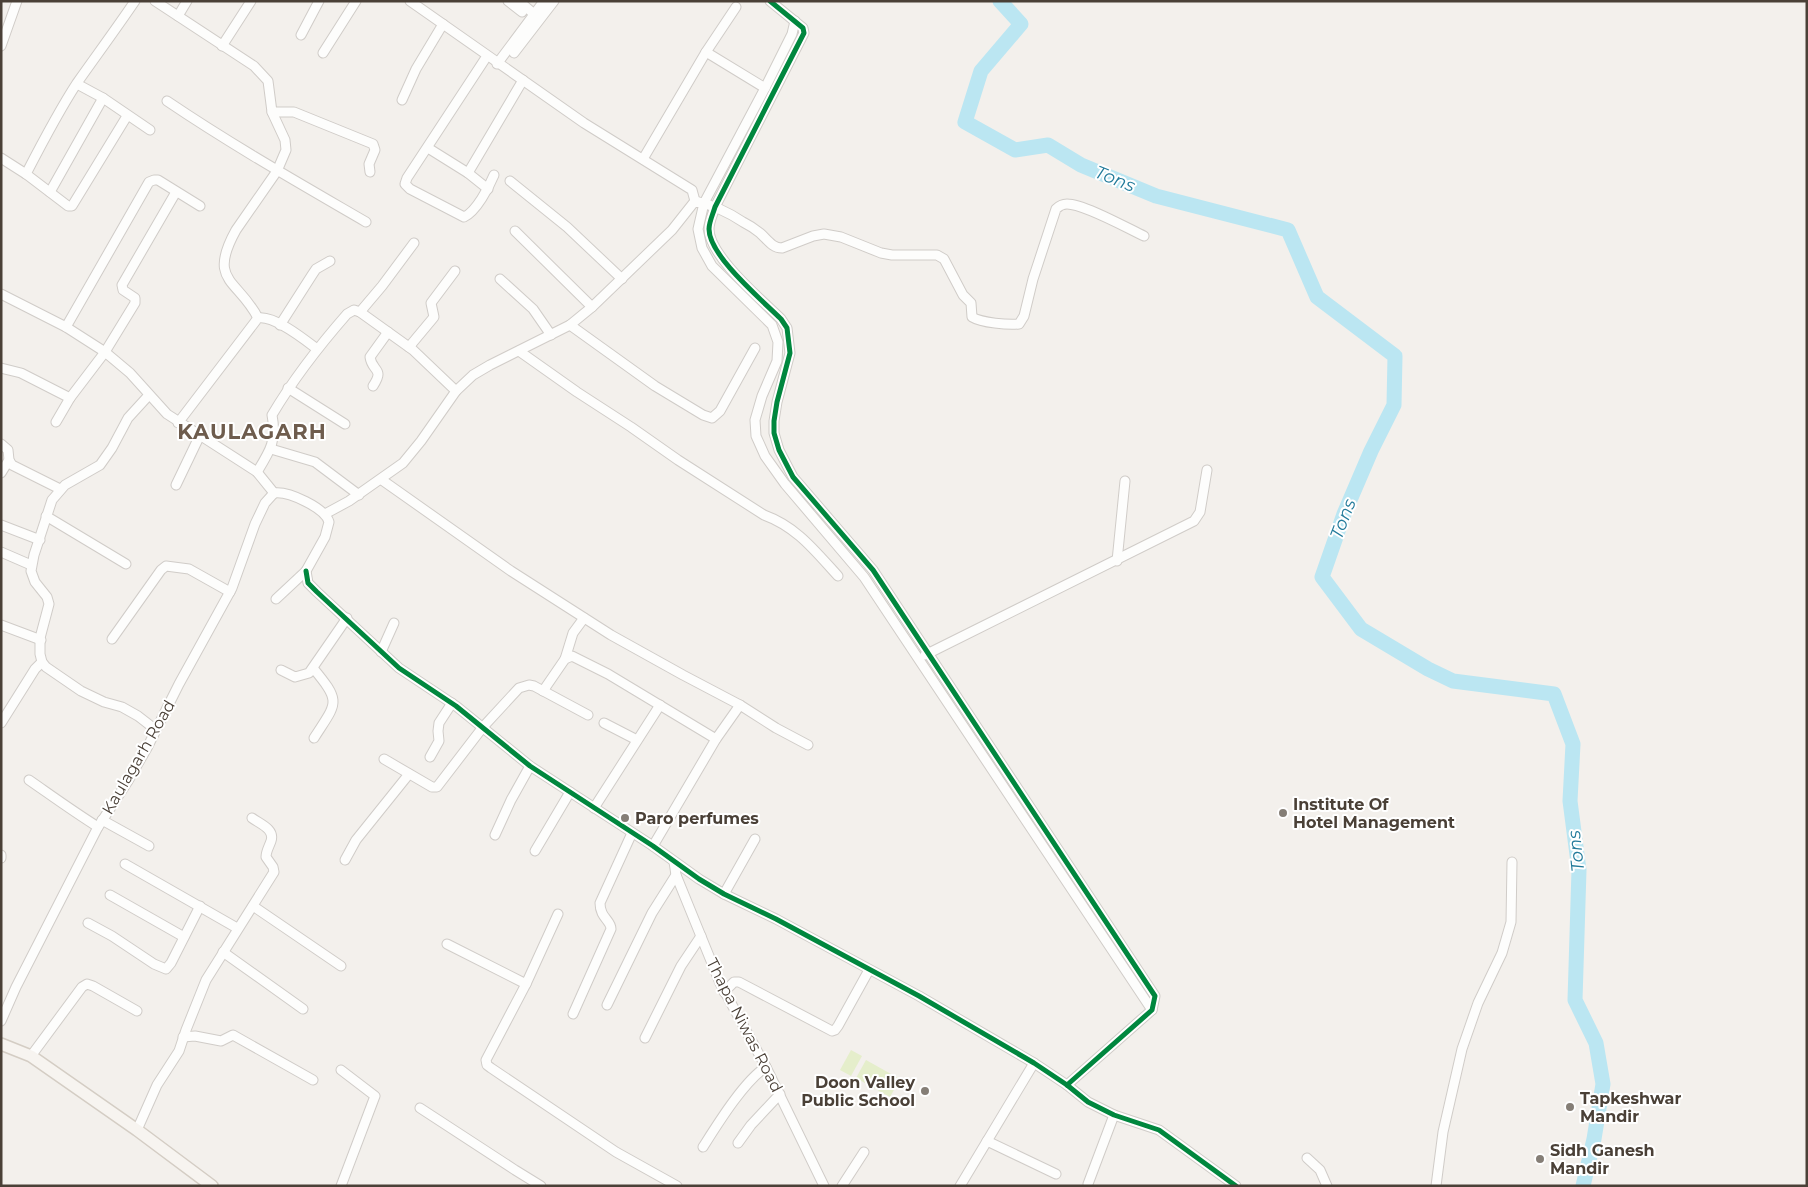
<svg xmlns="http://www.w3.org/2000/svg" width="1808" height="1187" viewBox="0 0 1808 1187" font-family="Montserrat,sans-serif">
	<rect width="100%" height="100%" fill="#f3f0ec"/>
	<g fill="#e5eecb">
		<polygon points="851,1050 862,1056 851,1076 840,1070"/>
		<polygon points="866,1060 900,1079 890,1097 856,1078"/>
	</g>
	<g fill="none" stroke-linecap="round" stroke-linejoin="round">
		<polyline stroke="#bbe6f2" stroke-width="15" points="1000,1 1021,24 981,71 965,122 1015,150 1048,145 1081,165 1156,196 1288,230 1317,297 1395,356 1394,405 1371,451 1344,514 1322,577 1361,629 1428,669 1453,681 1554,694 1573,744 1570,801 1579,870 1575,1000 1596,1043 1603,1084 1594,1139 1583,1186"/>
		<g stroke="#d0ccc8" stroke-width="11">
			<g id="street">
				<path d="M155,1L254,66L268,81L272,112L285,140L286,150L277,171L236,230C207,282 238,279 258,318"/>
				<polyline points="410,1 584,123 692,190 695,201"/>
				<polyline points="508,1 522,12"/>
				<polyline points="519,1 534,14"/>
				<path d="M770,1L803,28L804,33L715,207C713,214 709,222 709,229C709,256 762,300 781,319L787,328L790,353L777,402L774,421V433L779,450L793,477L873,570L1155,996L1152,1010L1067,1085"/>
				<polyline points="178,16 187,1"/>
				<polyline points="795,21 792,34 765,88 704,203 698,229 702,248 712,266 772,325 778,342 777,361 762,396 755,420 756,436 765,456 785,484 864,577 1152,1010"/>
				<polyline points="301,35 319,1"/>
				<polyline points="1,46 17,1"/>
				<polyline points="222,46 251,1"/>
				<polyline points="706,52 765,88"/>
				<polyline points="323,53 356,1"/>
				<polyline points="514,53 554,1"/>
				<path d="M487,56L407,178L405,184L410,189L464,217C476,212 489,187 494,175"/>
				<polyline points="497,64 544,1"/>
				<polyline points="77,84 103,98 150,130"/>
				<polyline points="402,100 416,69 443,24"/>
				<path d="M167,101C232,145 299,183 366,222"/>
				<polyline points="272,112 294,112 373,144 375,150 369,164 370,172"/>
				<polyline points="428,148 468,173 488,189"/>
				<polyline points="1,158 26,174 68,206 72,206 127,116"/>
				<polyline points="643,159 706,52 736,7"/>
				<polyline points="468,173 523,80"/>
				<path d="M26,174C42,143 58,112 77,83C96,56 116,29 135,1"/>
				<polyline points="510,181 567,227 622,279"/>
				<polyline points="50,192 103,98"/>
				<polyline points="515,231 592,307"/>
				<polyline points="500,279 533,309 551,335"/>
				<polyline points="1,294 66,327 105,352 130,373 167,414 257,472 274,493"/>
				<polyline points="360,312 382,286 414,243"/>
				<polyline points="280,325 312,275 316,269 330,261"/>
				<polyline points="570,325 655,386 703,415 712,418 720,411 755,348"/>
				<polyline points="66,327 149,182 154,180 158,180 200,206"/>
				<polyline points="409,347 434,317 431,303 455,271"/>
				<path d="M519,351L577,392L631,427L678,460L764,515C797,527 815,551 838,576"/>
				<polyline points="1,368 21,373 70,398"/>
				<path d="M373,386C385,368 372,372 370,357L388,332"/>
				<polyline points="288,388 345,424"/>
				<polyline points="149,395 128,418 112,448 100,465 65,485 52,500 34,555 31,571 35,582 47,597 49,604 40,638 40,654 42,662 46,667 81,691 104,702 122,707 138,716 156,730"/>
				<polyline points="56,422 70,398 105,352 135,303 135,298 123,290 122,285 176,192"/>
				<path d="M178,423L258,318C274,315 304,339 317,349"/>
				<polyline points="1,444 8,450 9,460 12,465 60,489"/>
				<polyline points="271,449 315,462 359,495"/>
				<path d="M257,472C270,451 277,441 272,415C294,378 319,346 347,314L354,310L360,312L413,350L456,391"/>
				<polyline points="1,473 9,460"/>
				<polyline points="382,480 511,571 611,635 683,675 740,705 776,728 808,745"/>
				<polyline points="176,485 200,435"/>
				<path d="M274,493C289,491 325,508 329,522L325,537L306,571L276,599"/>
				<path d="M325,514L349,501L403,463L421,441L456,391L473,375L490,365L570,325L592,307L672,230L695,201C713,205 728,212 743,222C749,225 755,229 760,233C767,239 772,248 782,248L813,236L824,234L841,237L881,253L892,255H937L944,259L963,295L971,303L972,317C982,323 1008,325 1019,324L1024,316L1033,279L1056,209C1059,206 1062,204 1067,204C1084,204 1127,228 1144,236"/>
				<polyline points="46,516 126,564"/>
				<polyline points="1,525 40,540"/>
				<polyline points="1,552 31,565"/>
				<polyline points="1117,561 1125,481"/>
				<polyline points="306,571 308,583 317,592 399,668 456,706 530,766 653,846 699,879 724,894 776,919 919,996 1034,1063 1067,1085 1088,1102 1114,1115 1159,1130 1236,1186"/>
				<polyline points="1,625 41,640"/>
				<polyline points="112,639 161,570 166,566 189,569 230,592"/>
				<polyline points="381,652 394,623"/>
				<polyline points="925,655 1194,521 1200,512 1207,470"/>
				<polyline points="565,659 573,633 584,618"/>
				<path d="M313,668C342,703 337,702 314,738"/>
				<polyline points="281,670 295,677 309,673 347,618"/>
				<polyline points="543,691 565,659 572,656 608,674 716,739"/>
				<polyline points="1,723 35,669 42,662"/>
				<polyline points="604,723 637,740"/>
				<polyline points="430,757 439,741 438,731 439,723 452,703"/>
				<polyline points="384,759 432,787 437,787 483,727 519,688 529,685 534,686 588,715"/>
				<path d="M29,780C52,796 74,812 98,827"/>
				<polyline points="594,808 660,705"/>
				<polyline points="102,820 149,846"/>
				<polyline points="495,835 511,800 530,766"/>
				<polyline points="653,846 716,739 740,705"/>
				<polyline points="535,851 570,792"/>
				<polyline points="1,855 1,858"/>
				<polyline points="345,860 356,840 409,774"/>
				<polyline points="674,862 676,875 720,983 766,1067 824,1186"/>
				<polyline points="125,864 237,928"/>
				<polyline points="724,894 755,839"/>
				<polyline points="110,895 184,937"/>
				<polyline points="253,906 341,966"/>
				<polyline points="558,914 526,984 486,1060 487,1065 491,1068 616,1152 677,1186"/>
				<polyline points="88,923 112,936 154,964 166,969 171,963 200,906"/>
				<polyline points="447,944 526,984"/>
				<polyline points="223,952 303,1009"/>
				<polyline points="724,992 734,982 739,982 832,1031 835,1030 838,1026 869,970"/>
				<polyline points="607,1005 652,913 676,875"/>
				<path d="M573,1014L611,929C611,920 600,918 600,903L632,833"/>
				<polyline points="1,1021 16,987 98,827 128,781 147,748 179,684 232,588 255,524 265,503 274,493"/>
				<polyline points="183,1037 195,1036 221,1041 233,1035 313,1080"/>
				<polyline points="645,1038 681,966 701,936"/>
				<polyline points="31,1056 82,987 87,984 93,986 137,1011"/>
				<polyline points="341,1070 375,1096 341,1186"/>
				<polyline points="420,1108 515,1170 541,1186"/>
				<path d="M137,1130L157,1085L179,1051L186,1030L206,980L274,872L273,867L266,857C266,851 269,847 271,841C275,829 260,824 252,818"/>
				<polyline points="987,1141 1056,1174"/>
				<polyline points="738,1143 751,1125 780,1094"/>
				<path d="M703,1147C717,1125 744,1081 766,1067"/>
				<polyline points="1307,1158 1320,1170 1327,1186"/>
				<polyline points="1088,1184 1114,1115"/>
				<polyline points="842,1186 864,1152"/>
				<polyline points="960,1186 1034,1063"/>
				<polyline points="1436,1186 1443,1132 1462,1049 1478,1003 1502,953 1511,922 1512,862"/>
			</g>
		</g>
		<g stroke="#d4cdc4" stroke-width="14">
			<polyline id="secondary" points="1,1044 31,1056 137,1130 212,1186"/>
		</g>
		<use href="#street" stroke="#fdfdfc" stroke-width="9"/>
		<use href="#secondary" stroke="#f7f4f0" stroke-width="11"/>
		<g stroke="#fff" stroke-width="8">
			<g id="cycleway">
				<path d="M770,1L803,28L804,33L715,207C713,214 709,222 709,229C709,256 762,300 781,319L787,328L790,353L777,402L774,421V433L779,450L793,477L873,570L1155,996L1152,1010L1067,1085"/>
				<polyline points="306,571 308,583 317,592 399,668 456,706 530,766 653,846 699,879 724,894 776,919 919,996 1034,1063 1067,1085 1088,1102 1114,1115 1159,1130 1236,1186"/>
			</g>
		</g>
		<use href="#cycleway" stroke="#00873e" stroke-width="5"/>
	</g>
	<g fill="#857e76" stroke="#fff" stroke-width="2">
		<circle cx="1283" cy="813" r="5"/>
		<circle cx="625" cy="818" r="5"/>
		<circle cx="925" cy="1091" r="5"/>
		<circle cx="1570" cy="1107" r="5"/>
		<circle cx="1540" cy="1159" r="5"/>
	</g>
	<g text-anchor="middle" stroke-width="4" stroke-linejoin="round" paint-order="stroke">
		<g font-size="16" fill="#4a4037" stroke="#fff">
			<text transform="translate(138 757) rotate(-60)" y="6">Kaulagarh Road</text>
			<text transform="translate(745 1025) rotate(63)" y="6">Thapa Niwas Road</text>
		</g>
		<g font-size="16" font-weight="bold" fill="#4a4037" stroke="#fff" text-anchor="start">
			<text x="1293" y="810">Institute Of<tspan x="1293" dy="18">Hotel Management</tspan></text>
			<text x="635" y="824">Paro perfumes</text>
			<text x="915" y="1088" text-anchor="end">Doon Valley<tspan x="915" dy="18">Public School</tspan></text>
			<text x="1580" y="1104">Tapkeshwar<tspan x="1580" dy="18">Mandir</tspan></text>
			<text x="1550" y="1156">Sidh Ganesh<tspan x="1550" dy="18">Mandir</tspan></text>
		</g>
		<g font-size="18" font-style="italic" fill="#237b9b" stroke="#fff">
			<text transform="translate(1115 179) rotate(22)" y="6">Tons</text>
			<text transform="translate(1343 519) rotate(-69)" y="6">Tons</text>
			<text transform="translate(1576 851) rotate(-96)" y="6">Tons</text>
		</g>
		<g font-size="21" font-weight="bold" letter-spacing="1" fill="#6e5c4d" stroke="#fff">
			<text x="252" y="439">KAULAGARH</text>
		</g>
	</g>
	<rect width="1808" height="1187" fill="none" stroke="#4a4037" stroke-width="5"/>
</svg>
